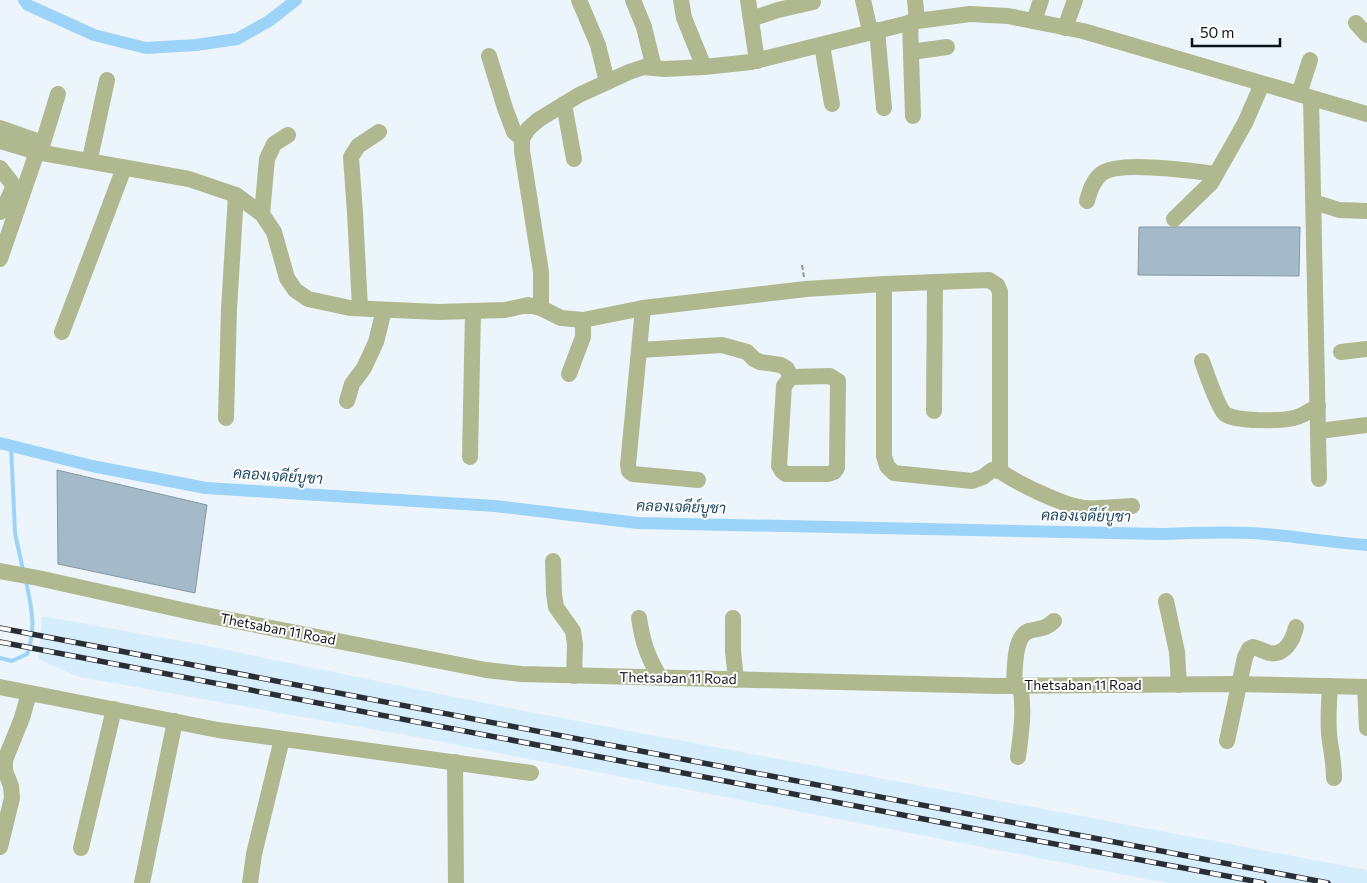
<svg xmlns="http://www.w3.org/2000/svg" width="1367" height="883" viewBox="0 0 1367 883" font-family="Commissioner,Sarabun,sans-serif">
	<rect width="100%" height="100%" fill="#edf5fc"/>
	<polygon fill="#d6edfd" points="42,616 197,644 519,710 1367,870 1367,883 1167,883 427,739 79,677 38,659"/>
	<g fill="none" stroke-linecap="round" stroke-linejoin="round">
		<g stroke="#9cd3f9" stroke-width="4">
			<polyline points="11,445 15,533 23,570"/>
			<path d="M0,658L12,661L27,654C37,629 31,606 26,581"/>
		</g>
		<g stroke="#9cd3f9" stroke-width="12">
			<polyline points="24,0 28,5 94,35 146,48 196,45 237,39 269,21 296,0"/>
			<path d="M0,443L92,466L206,488L495,506L638,523L1160,534C1199,533 1237,531 1276,535C1306,538 1336,543 1367,545"/>
		</g>
	</g>
	<g fill="#a5bac8" stroke="#8397a5">
		<polygon points="1139,227 1300,227 1299,276 1138,275"/>
		<polygon points="57,470 207,505 195,593 58,564"/>
	</g>
	<g fill="none" stroke-linecap="round" stroke-linejoin="round">
		<polyline stroke="#8d949b" stroke-width="2" stroke-dasharray="5 2.5" stroke-linecap="butt" points="802,265 804,277"/>
		<g stroke="#afb88e" stroke-width="16">
			<polyline points="579,0 598,45 607,82"/>
			<polyline points="633,0 644,27 654,68"/>
			<polyline points="681,0 684,18 704,67"/>
			<polyline points="748,0 757,61"/>
			<polyline points="863,0 870,31"/>
			<polyline points="915,0 917,21"/>
			<polyline points="751,19 778,10 813,2"/>
			<polyline points="1034,21 1041,0"/>
			<polyline points="910,22 913,116"/>
			<polyline points="1356,23 1367,35"/>
			<polyline points="1065,28 1075,0"/>
			<polyline points="877,30 884,108"/>
			<polyline points="822,45 832,104"/>
			<polyline points="911,52 947,47"/>
			<polyline points="489,56 505,108 514,132 522,139"/>
			<polyline points="1299,94 1310,60"/>
			<polyline points="1311,98 1319,479"/>
			<polyline points="564,104 574,159"/>
			<polyline points="0,128 37,141"/>
			<polyline points="0,141 37,152 189,179 236,195 262,214 274,232 287,278 295,290 308,299 350,308 438,312 505,310 528,305 541,308 541,272 522,151 522,139 528,129 538,120 579,95 629,72 644,67 664,69 704,67 751,62 917,21 970,14 1008,16 1083,31 1367,114"/>
			<polyline points="43,143 58,94"/>
			<polyline points="91,154 107,80"/>
			<polyline points="0,168 11,182 13,188 3,210 0,212"/>
			<path d="M1087,201C1090,190 1093,181 1101,174C1118,160 1193,171 1216,174"/>
			<polyline points="1314,202 1339,210 1367,211"/>
			<polyline points="262,214 267,159 274,144 288,135"/>
			<polyline points="1174,219 1211,183 1245,123 1262,84"/>
			<polyline points="0,259 37,152"/>
			<polyline points="884,284 884,456 887,466 894,473 972,481 983,477 992,470 1000,471"/>
			<polyline points="360,308 355,213 351,157 358,146 379,132"/>
			<path d="M541,308L561,318L583,320L643,308L806,289L884,284L989,280L997,285L1000,292V471C1017,483 1066,507 1085,508C1100,509 1117,507 1132,506"/>
			<polyline points="643,308 628,465 629,471 633,474 698,480"/>
			<polyline points="62,332 124,168"/>
			<polyline points="640,350 722,345 747,352 754,359 760,362 781,365 787,369 791,377 784,386 779,466 782,471 786,474 828,474 834,472 837,468 838,381 830,376 791,377"/>
			<polyline points="1341,352 1367,349"/>
			<path d="M1202,361C1206,372 1218,408 1225,414C1237,422 1280,421 1294,418C1303,416 1311,410 1318,406"/>
			<polyline points="569,374 583,337 583,320"/>
			<polyline points="347,401 352,384 364,368 376,342 384,310"/>
			<polyline points="934,411 935,282"/>
			<polyline points="226,418 229,309 236,195"/>
			<polyline points="1319,431 1367,425"/>
			<polyline points="470,457 473,311"/>
			<polyline points="553,561 554,594 556,607 573,631 575,644 574,676"/>
			<polyline points="0,571 38,578 200,614 486,670 521,674 997,686 1234,684 1367,687"/>
			<polyline points="1166,601 1177,652 1179,685"/>
			<path d="M639,618C643,644 647,655 660,678"/>
			<polyline points="733,618 733,651 736,680"/>
			<path d="M1014,686C1015,672 1013,636 1029,631C1040,628 1046,629 1054,621"/>
			<path d="M1330,686C1329,704 1327,724 1330,742C1332,754 1334,765 1334,778"/>
			<polyline points="0,687 218,730 531,773"/>
			<polyline points="1365,687 1367,728"/>
			<path d="M1227,741L1245,657L1249,649L1253,647C1258,648 1263,651 1269,653C1285,656 1293,640 1296,627"/>
			<path d="M1018,757C1021,733 1025,710 1020,686"/>
			<polyline points="455,762 456,883"/>
			<polyline points="0,847 12,798 11,786 5,771 5,760 22,718 29,693"/>
			<polyline points="81,848 114,709"/>
			<polyline points="142,883 175,721"/>
			<polyline points="250,883 254,854 282,739"/>
		</g>
		<g stroke="#282f34" stroke-width="5.5">
			<g id="rail">
				<polyline points="0,628 1328,883"/>
				<polyline points="0,642 1007,835 1264,883"/>
			</g>
		</g>
		<use href="#rail" stroke="#fff" stroke-width="4" stroke-dasharray="11" stroke-linecap="butt"/>
	</g>
	<g text-anchor="middle" stroke-width="4" stroke-linejoin="round" paint-order="stroke">
		<g font-size="14" fill="#0d1419" stroke="#fff">
			<text transform="translate(278 629) rotate(11)" y="5">Thetsaban 11 Road</text>
			<text transform="translate(678 678) rotate(1)" y="5">Thetsaban 11 Road</text>
			<text x="1083" y="690">Thetsaban 11 Road</text>
		</g>
		<g font-size="15" font-style="italic" fill="#1d4761" stroke="#fff">
			<text transform="translate(278 476) rotate(4)" y="5">คลองเจดีย์บูชา</text>
			<text transform="translate(681 507) rotate(2)" y="5">คลองเจดีย์บูชา</text>
			<text transform="translate(1086 516) rotate(1)" y="5">คลองเจดีย์บูชา</text>
		</g>
	</g>
	<path d="M1192 38v8h88v-8" fill="none" stroke="#0d1419" stroke-width="2.5"/>
	<text x="1200" y="38" font-size="15" fill="#0d1419" stroke="#ffffff" stroke-width="4" paint-order="stroke">50 m</text>
</svg>
